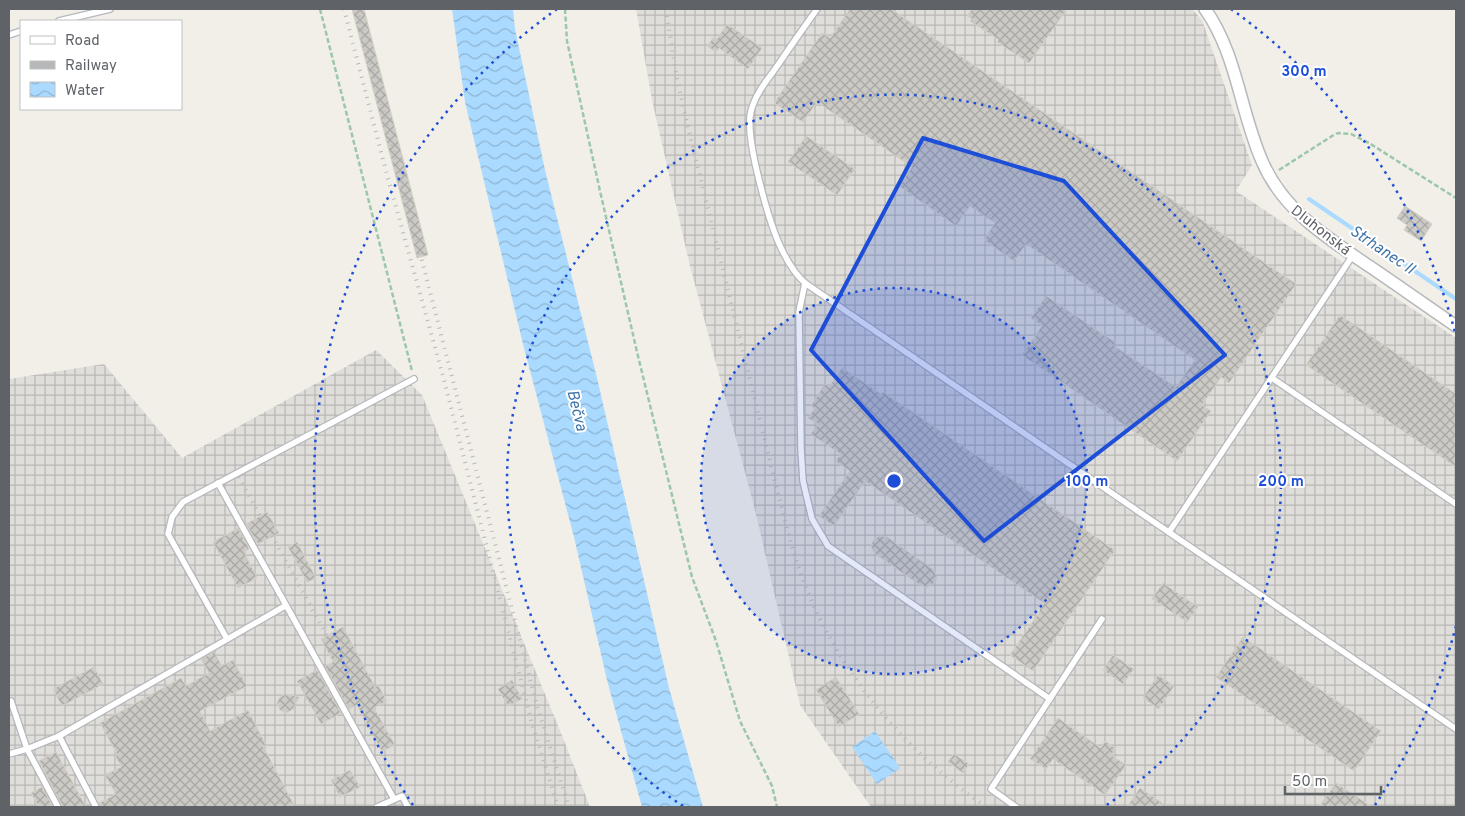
<svg xmlns="http://www.w3.org/2000/svg" width="1465" height="816" viewBox="0 0 1465 816" font-family="Overpass,sans-serif">
	<defs>
		<pattern id="industrial-grid" width="8" height="8" patternUnits="userSpaceOnUse" patternTransform="scale(1.25)"><rect width="8" height="8" fill="#e0deda"/><path d="M0 4h8M4 0v8" fill="none" stroke="#b9b8b5"/></pattern>
		<pattern id="water-waves" width="16" height="10" patternUnits="userSpaceOnUse" patternTransform="scale(1.25)"><rect width="16" height="10" fill="#aadaff"/><path d="M0 5q4-4 8 0t8 0" fill="none" stroke="#8eb4d2"/></pattern>
		<pattern id="building-cross-hatch" width="8" height="8" patternUnits="userSpaceOnUse" patternTransform="scale(1.25)"><rect width="8" height="8" fill="#cccac5"/><path d="M0 0l8 8M0 8l8-8" fill="none" stroke="#a9a8a4"/></pattern>
	</defs>
	<rect width="100%" height="100%" fill="#f1efe8"/>
	<g fill="url(#industrial-grid)">
		<polygon points="636,9 1192,9 1202,20 1252,165 1236,191 1456,338 1456,807 871,807 800,705 755,510 689,262 652,100"/>
		<polygon points="376,350 422,395 561,733 590,807 9,807 9,379 104,364 182,458"/>
	</g>
	<g fill="url(#water-waves)">
		<polygon points="452,9 513,9 515,29 545,170 597,378 669,688 703,807 642,807 607,680 574,537 523,344 465,102"/>
		<polygon points="875,731 900,768 877,784 852,747"/>
	</g>
	<g fill="none" stroke-linecap="round" stroke-linejoin="round">
		<polyline stroke="#aadaff" stroke-width="4" points="1309,199 1456,299"/>
	</g>
	<g fill="url(#building-cross-hatch)" stroke="#d6d1c6">
		<polygon points="352,9 364,9 428,255 417,258"/>
		<polygon points="850,9 891,9 1296,284 1229,383 1221,377 1202,405 1211,411 1177,461 1022,355 1042,326 1031,318 1046,296 1116,343 1114,346 1176,387 1195,360 1026,244 1014,261 984,240 995,223 970,206 956,226 899,186 912,167 817,102 803,122 774,103 822,33 830,38"/>
		<polygon points="972,9 1067,9 1029,63 997,42 999,40 970,21 972,19 967,16"/>
		<polygon points="727,24 762,48 748,69 719,48 716,52 707,46 714,37 717,39"/>
		<polygon points="806,136 855,169 837,195 788,162"/>
		<polygon points="1405,206 1432,224 1421,241 1404,230 1407,225 1397,218"/>
		<polygon points="1340,315 1456,394 1456,467 1306,365"/>
		<polygon points="842,368 881,394 883,392 1115,550 1033,671 1010,655 1040,611 1039,610 1044,603 865,481 834,526 819,516 850,471 835,461 840,455 839,453 811,434 818,424 808,418 815,408 811,406 825,384 829,387"/>
		<polygon points="267,512 279,533 258,544 246,524"/>
		<polygon points="238,528 249,549 244,552 257,578 238,588 213,542"/>
		<polygon points="880,536 887,537 934,570 937,578 933,584 927,587 920,585 874,553 871,546 872,543 874,539"/>
		<polygon points="297,542 316,578 307,582 288,547"/>
		<polygon points="1163,583 1198,607 1187,622 1152,599"/>
		<polygon points="343,627 375,687 378,685 387,701 374,708 395,745 382,752 357,705 349,709 325,666 333,662 321,639"/>
		<polygon points="1243,637 1381,731 1354,771 1216,677"/>
		<polygon points="214,652 222,666 233,660 247,686 200,711 210,731 248,710 266,745 263,746 295,807 101,807 99,803 116,794 105,775 121,767 115,755 117,754 100,723 181,678 186,686 209,673 201,659"/>
		<polygon points="1113,655 1134,669 1123,684 1103,670"/>
		<polygon points="94,667 103,684 62,706 53,689"/>
		<polygon points="317,670 341,713 321,724 297,681"/>
		<polygon points="1158,675 1174,686 1159,709 1143,698"/>
		<polygon points="836,677 859,714 839,727 816,690"/>
		<polygon points="512,680 522,699 508,706 498,689"/>
		<polygon points="286,694 299,697 293,709 286,713 280,710 277,703 280,697"/>
		<polygon points="1058,718 1101,748 1105,741 1116,749 1111,755 1126,765 1105,795 1053,759 1046,769 1030,759"/>
		<polygon points="56,752 86,807 63,807 39,761"/>
		<polygon points="954,754 969,764 963,773 948,762"/>
		<polygon points="350,770 360,787 340,797 331,780"/>
		<polygon points="1336,783 1372,807 1319,807"/>
		<polygon points="42,787 53,807 39,807 31,793"/>
		<polygon points="1140,788 1168,807 1127,807"/>
	</g>
	<g fill="none" stroke-linecap="round" stroke-linejoin="round">
		<g stroke="#b5b8bc" stroke-width="8">
			<g id="lane">
				<path d="M817,9C805,26 792,44 780,62C769,78 756,92 751,111C744,137 770,227 783,252C789,264 795,274 805,283L1456,729"/>
				<polyline points="59,21 110,9"/>
				<polyline points="9,35 21,31"/>
				<polyline points="805,283 799,312 801,450 803,481 812,519 828,546 1050,699"/>
				<polyline points="1272,378 1456,504"/>
				<polyline points="218,483 394,799"/>
				<polyline points="1169,532 1353,255"/>
				<polyline points="227,639 168,534 172,517 183,502 414,379"/>
				<polyline points="11,701 27,749 58,807"/>
				<polyline points="59,736 96,807"/>
				<polyline points="9,754 27,749 59,736 285,606"/>
				<polyline points="377,807 402,796 408,807"/>
				<polyline points="1016,807 991,789 1102,619"/>
			</g>
		</g>
		<g stroke="#b5b8bc" stroke-width="14">
			<path id="street" d="M1205,9C1237,54 1240,111 1262,161C1283,211 1329,239 1372,268C1400,287 1428,307 1456,326"/>
		</g>
		<g stroke="#9cc7a9" stroke-width="2.5" stroke-dasharray="5 2.5" stroke-linecap="butt">
			<polyline points="320,9 412,371"/>
			<polyline points="565,9 567,41 600,191 637,352 692,577 716,641 740,721 772,786 777,807"/>
			<polyline points="1279,170 1332,136 1338,133 1351,134 1369,143 1456,198"/>
		</g>
		<use href="#lane" stroke="#fff" stroke-width="5.5"/>
		<use href="#street" stroke="#fff" stroke-width="11"/>
		<g stroke="#b6b7b8" stroke-width="4" stroke-dasharray="1 6" stroke-linecap="butt">
			<polyline points="344,9 387,175 443,376 531,720 558,807"/>
			<polyline points="357,9 537,706 569,807"/>
			<path d="M666,9L676,74L687,123L778,494C787,528 795,562 809,595C846,682 909,754 986,807"/>
			<polyline points="239,477 260,516"/>
			<polyline points="272,536 327,636"/>
		</g>
	</g>
	<path fill="#1d4ed8" fill-opacity="0.2" stroke="#1d4ed8" stroke-width="4" stroke-linejoin="round" d="M923,138L1064,181L1225,355L984,541L811,350Z"/>
	<circle cx="894" cy="481" r="193" fill="#1d4ed8" fill-opacity=".12"/>
	<g fill="none" stroke="#1d4ed8" stroke-width="2.5" stroke-dasharray="2.5 5">
		<circle cx="894" cy="481" r="193"/>
		<path d="M683 806A387 387 0 1 1 1105 806"/>
		<path d="M1456 626A580 580 0 0 1 1375 805M413 805A580 580 0 0 1 557 9M1231 9A580 580 0 0 1 1456 336"/>
	</g>
	<g text-anchor="middle" stroke-width="4" stroke-linejoin="round" paint-order="stroke">
		<g font-size="15" fill="#5f6368" stroke="#fff">
			<text transform="translate(1321 230) rotate(38)" y="5">Dluhonská</text>
		</g>
		<g font-size="16" font-style="italic" fill="#4174aa" stroke="#fff">
			<text transform="translate(1383 249) rotate(34)" y="6">Strhanec II</text>
			<text transform="translate(578 410) rotate(76)" y="6">Bečva</text>
		</g>
	</g>
	<circle cx="894" cy="481" r="8" fill="#1d4ed8" stroke="#fff" stroke-width="2.5"/>
	<g font-size="15" text-anchor="middle" font-weight="bold" fill="#1d4ed8" stroke="#fff" stroke-width="4" stroke-linejoin="round" paint-order="stroke">
		<text x="1304" y="76">300 m</text>
		<text x="1087" y="486">100 m</text>
		<text x="1281" y="486">200 m</text>
	</g>
	<rect width="1465" height="816" fill="none" stroke="#5f6368" stroke-width="20"/>
	<rect x="20" y="20" width="162" height="90" fill="#ffffff" stroke="#bfc1c3"/>
	<rect x="30" y="36" width="25" height="8" fill="#ffffff" stroke="#bfc1c3"/>
	<text x="65" y="45" font-size="15" fill="#5f6368">Road</text>
	<rect x="30" y="61" width="25" height="8" fill="#b6b7b8" stroke="#bfc1c3"/>
	<text x="65" y="70" font-size="15" fill="#5f6368">Railway</text>
	<rect x="30" y="82" width="25" height="15" fill="url(#water-waves)" stroke="#bfc1c3"/>
	<text x="65" y="95" font-size="15" fill="#5f6368">Water</text>
	<path d="M1285 786v8h96v-8" fill="none" stroke="#5f6368" stroke-width="2.5"/>
	<text x="1292" y="786" font-size="15" fill="#5f6368" stroke="#ffffff" stroke-width="4" paint-order="stroke">50 m</text>
</svg>
